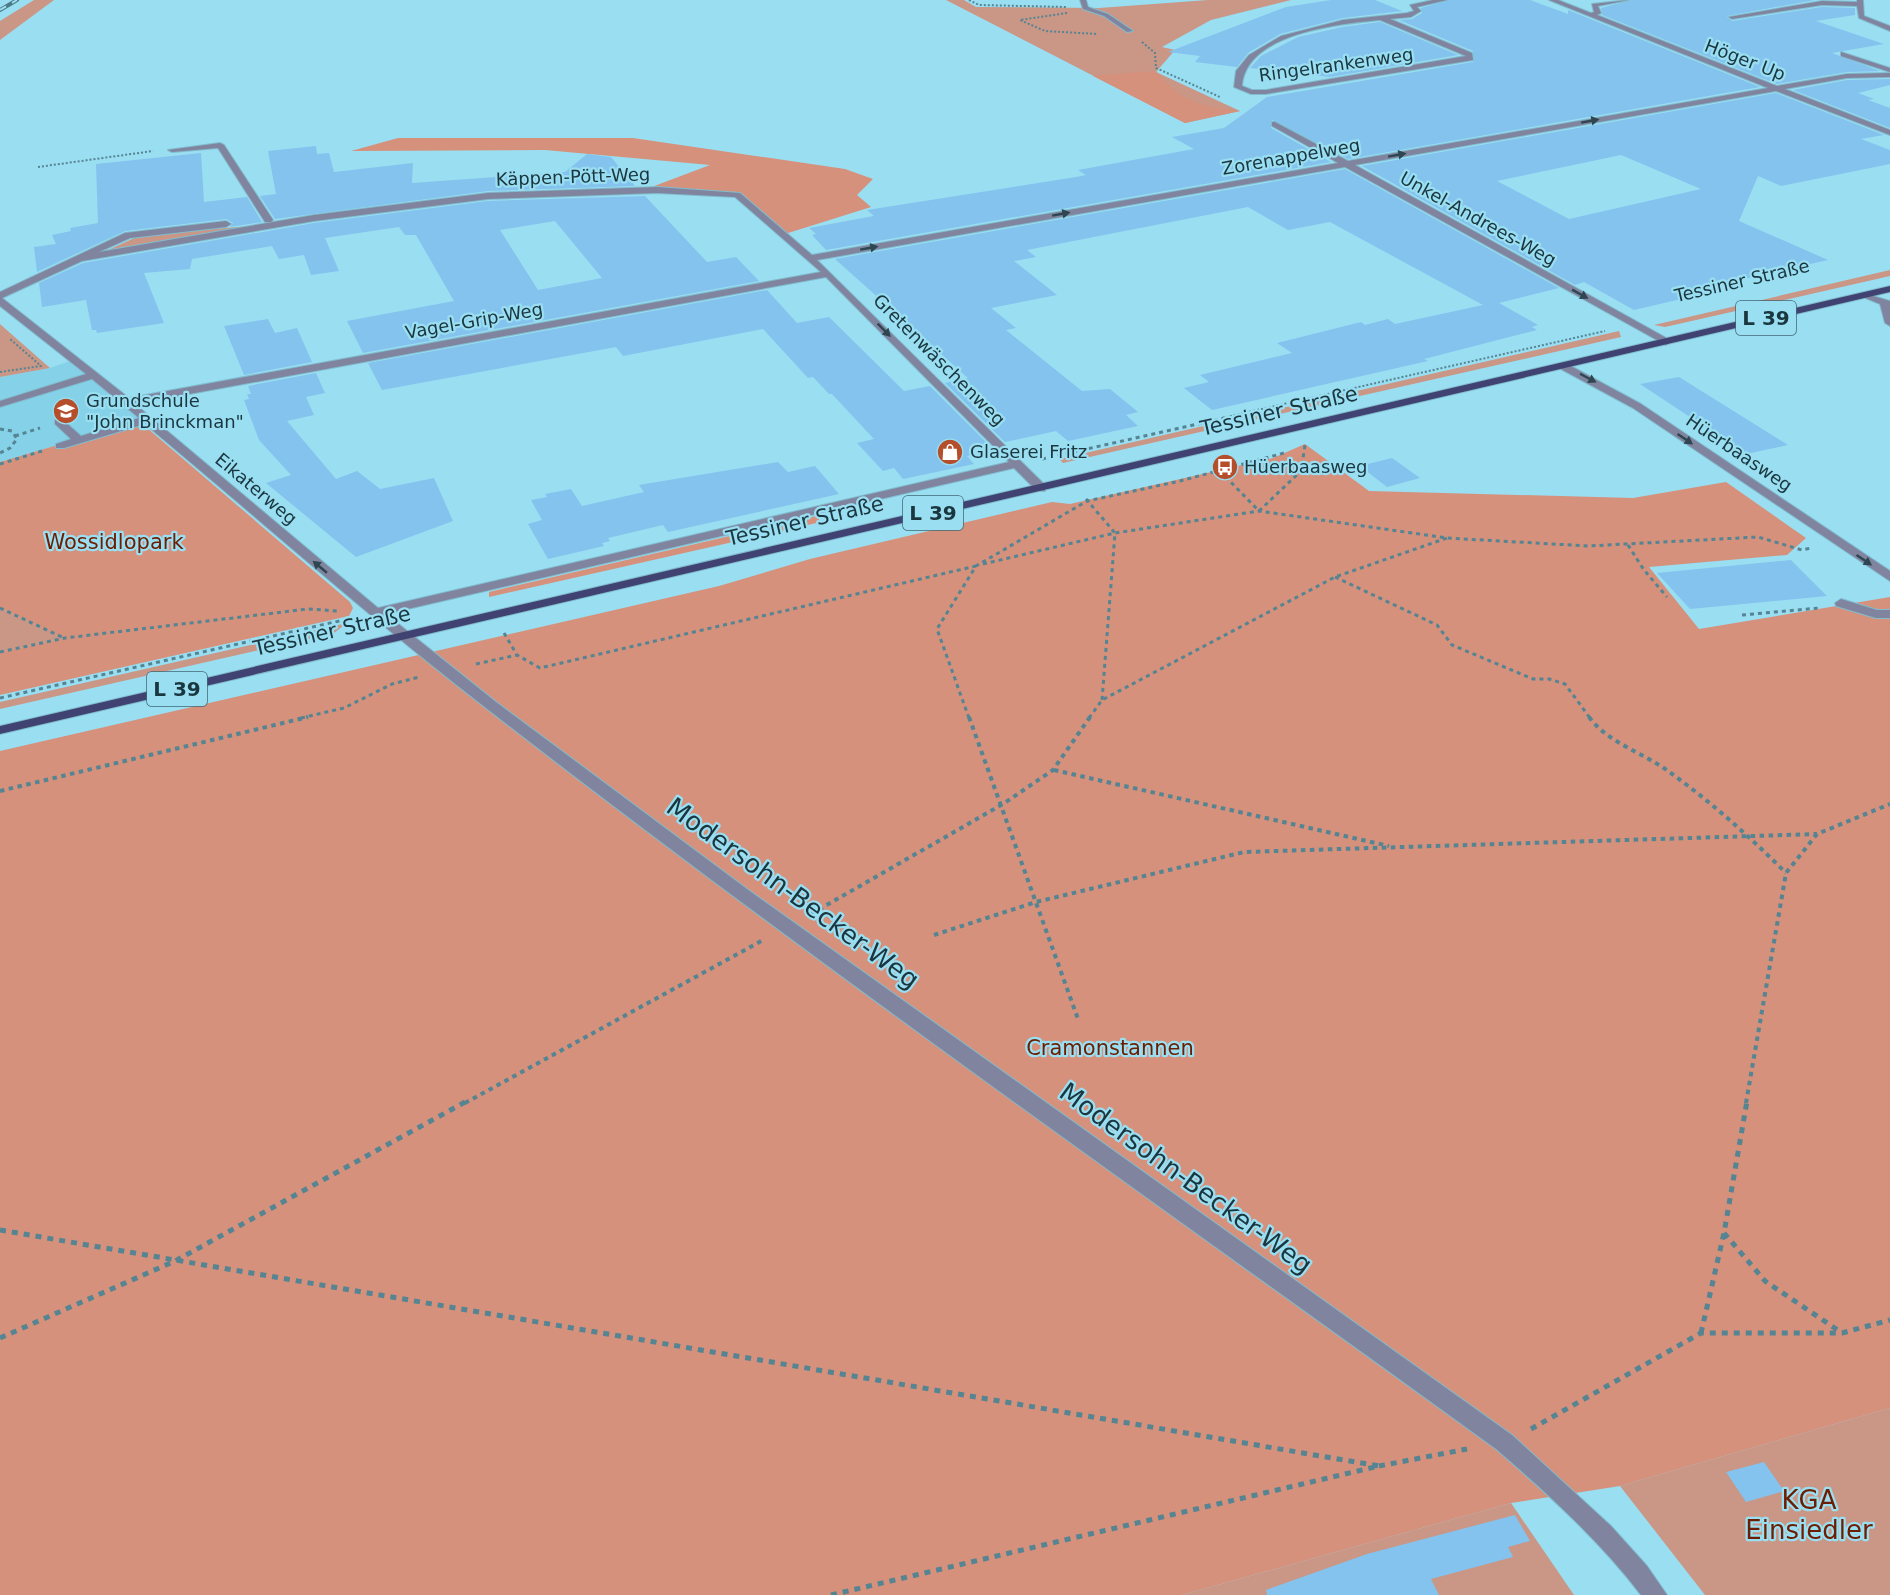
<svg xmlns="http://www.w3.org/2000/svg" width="1890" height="1595" viewBox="0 0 1890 1595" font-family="'DejaVu Sans',sans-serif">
	<rect width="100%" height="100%" fill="#9adef2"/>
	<polygon fill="#84d1e8" points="76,359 127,402 139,421 0,462 0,377 50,368"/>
	<g fill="#ca9685">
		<polygon points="34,0 54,0 0,40 0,21"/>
		<polygon points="946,0 964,0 976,7 1099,8 1208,0 1291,0 1211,20 1162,47 1175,50 1156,72 1240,111 1185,123"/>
		<polygon points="262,225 108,250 141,235"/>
		<polygon points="1890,270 1890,276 1665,327 1654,325"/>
		<polygon points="0,324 1,325 50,368 0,377"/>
		<polygon points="1619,331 1621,337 1063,463 1059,459"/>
		<polygon points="0,608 65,638 0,652"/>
		<polygon points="347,623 334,633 0,709 0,702"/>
		<polygon points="1890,1408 1890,1595 1705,1595 1620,1486"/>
		<polygon points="1511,1503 1574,1595 1182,1595"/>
	</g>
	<g fill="#d5917b">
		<path d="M1156,71C1181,103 1201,106 1240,111L1185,123L1093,76Z"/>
		<polygon points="398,138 633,138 845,169 873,179 857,195 871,207 785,234 737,195 649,188 710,165 545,150 351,151"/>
		<polygon points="139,421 350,602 353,608 349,616 0,695 0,652 64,638 0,608 0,462"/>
		<polygon points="1305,444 1369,491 1633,498 1726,482 1806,538 1787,555 1649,567 1699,629 1890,597 1890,1408 1620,1486 1511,1503 1182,1595 0,1595 0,751 719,586 810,559 1052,502 1070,504 1273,458"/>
		<polygon points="816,516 821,522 489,597 489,592"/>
	</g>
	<g fill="#83c3ee" fill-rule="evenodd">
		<polygon points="1331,0 1375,0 1402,11 1343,18 1280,34 1248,53 1237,67 1195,62 1200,56 1168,52 1286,7"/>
		<polygon points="1449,0 1530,0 1568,14 1568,10 1760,87 1348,159 1272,120 1271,128 1331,162 826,250 812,235 816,234 809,228 874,216 867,210 1076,177 1086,175 1078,170 1194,149 1172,137 1224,128 1267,97 1473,62 1473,51 1399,20 1412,19 1422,13 1421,8"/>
		<polygon points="1631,0 1815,0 1727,16 1732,21 1822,7 1855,8 1855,15 1816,21 1884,44 1832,53 1880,71 1847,72 1777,84 1602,15 1601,8"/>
		<polygon points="1380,22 1458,55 1330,77 1250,68 1261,56 1298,37 1342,27"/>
		<polygon points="1890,79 1890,85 1858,93 1874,99 1868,100 1890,108 1890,128 1793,90 1847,80"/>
		<path d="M1776,93L1884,135L1861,139L1890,150V164L1781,186L1758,176L1739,221L1828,260L1713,286L1720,290L1634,310L1584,282L1575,285L1362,166ZM1621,155L1701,189L1569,219L1497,181Z"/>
		<polygon points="316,146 317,154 329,153 334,172 413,163 412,183 565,172 587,154 611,157 635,186 488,191 275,219 260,196 276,194 268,151"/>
		<polygon points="201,153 204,202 247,197 262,222 230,227 233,223 226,219 125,231 37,272 34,247 56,244 52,235 71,231 70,228 98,223 96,164"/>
		<polygon points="1345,169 1559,288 1499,303 1538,325 1532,327 1537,330 1424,359 1428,361 1212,410 1184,388 1209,382 1200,375 1292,353 1277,343 1361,322 1365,325 1388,319 1395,324 1483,305 1330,222 1288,230 1248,207 1027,250 1036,257 1014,261 1057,295 991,308 1016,328 1006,330 1082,391 1110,389 1138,412 1126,415 1138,426 1068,441 1056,431 1005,442 945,383 968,378 835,259"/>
		<path d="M645,196L707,262L736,257L759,281L363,353L347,321L454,301L416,235H405L399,227L325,238L339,271L311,275L304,255L279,259L272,246L192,259L190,269L144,273L164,323L97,333L96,330H92L86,300L42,307L39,283L83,263L314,223L488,201ZM555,221L602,278L538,290L500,230Z"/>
		<polygon points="767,290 797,323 829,317 904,391 930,386 989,445 971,449 976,454 967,456 974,464 903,479 894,468 883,471 857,443 874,439 832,394 829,394 813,377 808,378 763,329 623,356 616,347 382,390 368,363"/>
		<polygon points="268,319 275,333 297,328 312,362 244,375 224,326"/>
		<polygon points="316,373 325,393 306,397 314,415 287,421 336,479 357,471 380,489 434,478 453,521 356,557 266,483 291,475 259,440 244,400 249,399 247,394 251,394 248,386"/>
		<polygon points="1679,377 1788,445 1746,454 1640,384"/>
		<polygon points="1392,458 1420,478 1387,487 1360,466"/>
		<polygon points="778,462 788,472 815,466 839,494 668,532 663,525 608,538 610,541 602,543 604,546 548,559 528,524 542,520 531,500 547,497 545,494 571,489 582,506 644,492 639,485"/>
		<polygon points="1791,560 1827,596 1690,609 1657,573"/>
		<polygon points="1764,1462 1784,1491 1746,1502 1726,1472"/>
		<polygon points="1515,1515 1530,1541 1508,1547 1513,1557 1431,1579 1439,1595 1267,1595 1266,1590 1367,1554"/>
	</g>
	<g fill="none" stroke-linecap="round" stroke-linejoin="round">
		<g stroke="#80bcce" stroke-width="2">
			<g id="minor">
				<polygon points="1080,0 1086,0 1088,7 1108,14 1133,31 1127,32 1104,16 1083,9"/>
				<path d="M1433,0H1447L1417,7L1421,11L1411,17L1390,19L1472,53L1473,60L1266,94H1251L1234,87L1236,71L1249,55L1281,36L1343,20L1407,13L1414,11L1410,5ZM1380,20L1466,56L1266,90H1252L1242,86C1246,33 1339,24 1380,20Z"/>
				<path d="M1549,0H1558L1591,13L1594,12L1592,4L1629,0L1598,6L1601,13L1597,15L1777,86L1847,74L1890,73V77L1847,78L1785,89L1890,130V135L1776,91L1355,165L1670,340L1671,342L1666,345L1345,167L817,260L1045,485V491H1037L1014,468L386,614L496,702L747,889L1512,1435L1611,1526L1647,1566L1667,1595H1641C1599,1540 1548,1494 1496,1449C1158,1204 815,964 486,708C369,617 259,519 145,424L64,448H56V444L71,439L55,424V420H63L81,436L139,418L92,379L0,407V401L86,374L0,306V292L125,233L226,221L231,224L226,227L130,238L99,252L314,215L488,193L657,187L740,193L812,255L1338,163L1272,126V122H1275L1348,161L1768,88ZM657,193L735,197L821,272L129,398L2,298L82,261L314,221L488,199ZM826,277L1009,462L378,608L135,404Z"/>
				<polygon points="1857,0 1863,0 1864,16 1890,26 1890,31 1859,18 1857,6 1822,5 1732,19 1729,17 1822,1 1857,2"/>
				<polygon points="1841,52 1890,68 1890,72 1841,56"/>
				<polygon points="220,143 224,145 273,220 271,222 265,222 218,148 172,152 168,150"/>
				<polygon points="1863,293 1890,301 1890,326 1885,323 1880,304 1863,297"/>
				<polygon points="1559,364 1567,364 1641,404 1890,571 1890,581 1633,408 1559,368"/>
				<polygon points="1841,599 1877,610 1890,610 1890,618 1876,618 1836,606 1835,603"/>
			</g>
		</g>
		<g stroke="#80bcce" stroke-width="2">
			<polygon id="major" points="1890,286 1890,292 0,734 0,726"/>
		</g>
		<g stroke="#558492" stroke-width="2" stroke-dasharray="2 2" stroke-linecap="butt">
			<polyline points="969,0 979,5 1066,7"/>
			<polyline points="1067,13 1020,20 1045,31 1097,34"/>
			<polyline points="1142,42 1155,53 1156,68 1220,97"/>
			<polyline points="38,167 153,151"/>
			<polyline points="0,372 41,366 10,339"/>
			<polyline points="1222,418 1605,331"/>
		</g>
		<g stroke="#558492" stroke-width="3" stroke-dasharray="4 4" stroke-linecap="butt">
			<polyline points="0,429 12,431 17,439 10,448 0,453"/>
			<polyline points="15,436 40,428"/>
			<polyline points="1042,459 1229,417"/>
			<polyline points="0,464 42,451"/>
			<polyline points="1220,471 1258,510"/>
			<polyline points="1086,499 1115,533 1102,700"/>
			<polyline points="1259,511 1301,471 1305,445"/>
			<polyline points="1628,545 1644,570 1667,597"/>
			<polyline points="983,564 1115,533 1259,511 1447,538 1588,546 1758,537 1802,550 1811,548"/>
			<polyline points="1335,577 1437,625 1452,645 1533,679 1549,679 1565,684 1590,718"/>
			<polyline points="0,608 64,638"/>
			<polyline points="1742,615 1819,608"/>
			<polyline points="504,633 517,655 540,668 976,566"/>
			<polyline points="0,652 65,638 308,609 338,611"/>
			<polyline points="476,664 517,655"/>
			<polyline points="0,698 348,619"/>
			<polyline points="301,718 344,708 392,684 419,677"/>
			<polyline points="969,718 937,629 976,566 1087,501 1180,481 1284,453"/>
			<polyline points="1089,718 1102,700 1335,577 1447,538"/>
		</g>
		<g stroke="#558492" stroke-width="4" stroke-dasharray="4.5 4.5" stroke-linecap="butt">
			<polyline points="969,717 1078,1019"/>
			<path d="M1589,717C1608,743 1642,752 1668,771C1710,801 1749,836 1786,873"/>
			<polyline points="1054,770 1389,846"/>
			<polyline points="0,791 308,717"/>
			<polyline points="811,914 1003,804 1053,770 1090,717"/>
			<polyline points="934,935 1036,902 1244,852 1817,834"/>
			<polyline points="465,1103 765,939"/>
			<polyline points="1746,1103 1786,873 1817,834 1890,804"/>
		</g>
		<g stroke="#558492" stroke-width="5" stroke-dasharray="6 6" stroke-linecap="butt">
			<polyline points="0,1230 1379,1466 831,1595"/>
			<polyline points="1724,1233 1765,1281 1842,1333"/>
			<polyline points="1701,1333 1724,1233 1747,1101"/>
			<polyline points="0,1338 175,1261 467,1101"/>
			<polyline points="1531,1429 1701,1333 1842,1333 1890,1320"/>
			<polyline points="1379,1466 1467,1449"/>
		</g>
		<use href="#minor" fill="#80849e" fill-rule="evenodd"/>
		<use href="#major" fill="#404371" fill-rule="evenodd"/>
		<g stroke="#4e7a86" stroke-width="4">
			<polyline id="rail" points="0,10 17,0"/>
		</g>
		<use href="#rail" stroke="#9adef2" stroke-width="2" stroke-dasharray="7" stroke-linecap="butt"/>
	</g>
	<defs><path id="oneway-solid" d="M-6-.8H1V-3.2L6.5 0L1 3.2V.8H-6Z" transform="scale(1.5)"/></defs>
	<g fill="#2e4651">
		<use href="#oneway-solid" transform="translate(1590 121) rotate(-10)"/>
		<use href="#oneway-solid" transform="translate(1397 155) rotate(-10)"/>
		<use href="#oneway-solid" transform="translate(1061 214) rotate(-10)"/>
		<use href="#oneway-solid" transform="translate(869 248) rotate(-10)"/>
		<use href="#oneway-solid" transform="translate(1580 294) rotate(29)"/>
		<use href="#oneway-solid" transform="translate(884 330) rotate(45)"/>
		<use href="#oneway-solid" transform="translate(1588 378) rotate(28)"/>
		<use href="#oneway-solid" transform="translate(1685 439) rotate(34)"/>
		<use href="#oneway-solid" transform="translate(1864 560) rotate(34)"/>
		<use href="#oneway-solid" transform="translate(320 567) rotate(-140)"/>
	</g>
	<defs>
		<g id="school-disc" transform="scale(1.35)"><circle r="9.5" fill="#b54e2a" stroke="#9adef2"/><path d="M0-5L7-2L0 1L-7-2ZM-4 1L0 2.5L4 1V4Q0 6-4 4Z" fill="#fff"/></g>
		<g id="shop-disc" transform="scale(1.35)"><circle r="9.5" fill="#b54e2a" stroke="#9adef2"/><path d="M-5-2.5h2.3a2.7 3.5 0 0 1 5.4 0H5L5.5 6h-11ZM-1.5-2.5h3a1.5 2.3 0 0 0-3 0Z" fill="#fff"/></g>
		<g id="bus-disc" transform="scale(1.35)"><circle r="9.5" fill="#b54e2a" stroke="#9adef2"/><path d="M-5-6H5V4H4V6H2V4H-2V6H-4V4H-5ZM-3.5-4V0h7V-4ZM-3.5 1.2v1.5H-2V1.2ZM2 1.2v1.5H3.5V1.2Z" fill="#fff"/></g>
	</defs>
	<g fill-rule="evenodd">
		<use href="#school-disc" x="66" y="411"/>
		<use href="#shop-disc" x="950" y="452"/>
		<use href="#bus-disc" x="1225" y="467"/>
	</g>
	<g text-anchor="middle" stroke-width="4.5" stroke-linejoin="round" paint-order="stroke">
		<g font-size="18" fill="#1a363e" stroke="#9adef2">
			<text transform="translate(1745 60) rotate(21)" y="6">Höger Up</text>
			<text transform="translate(1336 65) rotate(-8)" y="6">Ringelrankenweg</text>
			<text transform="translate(1291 157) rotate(-10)" y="6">Zorenappelweg</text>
			<text transform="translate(573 177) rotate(-2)" y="6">Käppen-Pött-Weg</text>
			<text transform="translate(1478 219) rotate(29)" y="6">Unkel-Andrees-Weg</text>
			<text transform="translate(1742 281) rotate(-13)" y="6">Tessiner Straße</text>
			<text transform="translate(474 321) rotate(-10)" y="6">Vagel-Grip-Weg</text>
			<text transform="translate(939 360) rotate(45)" y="6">Gretenwäschenweg</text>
			<text transform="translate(1739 453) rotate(34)" y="6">Hüerbaasweg</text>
			<text transform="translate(256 489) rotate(40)" y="6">Eikaterweg</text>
		</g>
		<g font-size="18" fill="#1a363e" stroke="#9adef2" text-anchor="start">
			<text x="86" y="407">Grundschule<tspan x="86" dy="21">"John Brinckman"</tspan></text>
			<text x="970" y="458">Glaserei Fritz</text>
			<text x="1244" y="473">Hüerbaasweg</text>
		</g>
		<g fill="#9adef2" stroke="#406874" stroke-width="1.5">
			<rect x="1736" y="301" width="60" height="34" rx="4.5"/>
			<rect x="903" y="496" width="60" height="34" rx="4.5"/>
			<rect x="147" y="672" width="60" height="34" rx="4.5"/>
		</g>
		<g font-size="20" font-weight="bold" fill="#1a363e">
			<text x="1766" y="325">L 39</text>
			<text x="933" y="520">L 39</text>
			<text x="177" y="696">L 39</text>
		</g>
		<g font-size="21" fill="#1a363e" stroke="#9adef2">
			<text transform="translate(1279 411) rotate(-13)" y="7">Tessiner Straße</text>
			<text transform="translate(805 521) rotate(-13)" y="7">Tessiner Straße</text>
			<text transform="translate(332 631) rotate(-13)" y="7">Tessiner Straße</text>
		</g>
		<g font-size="21" fill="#6d1d00" stroke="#9adef2">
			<text x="114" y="549">Wossidlopark</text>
			<text x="1110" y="1055">Cramonstannen</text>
		</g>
		<g font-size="26" fill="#1a363e" stroke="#9adef2">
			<text transform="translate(793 893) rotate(36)" y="9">Modersohn-Becker-Weg</text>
			<text transform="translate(1186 1178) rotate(36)" y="9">Modersohn-Becker-Weg</text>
		</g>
		<g font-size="26" fill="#6d1d00" stroke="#9adef2">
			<text x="1809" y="1509">KGA<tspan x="1809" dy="30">Einsiedler</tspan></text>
		</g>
	</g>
</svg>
